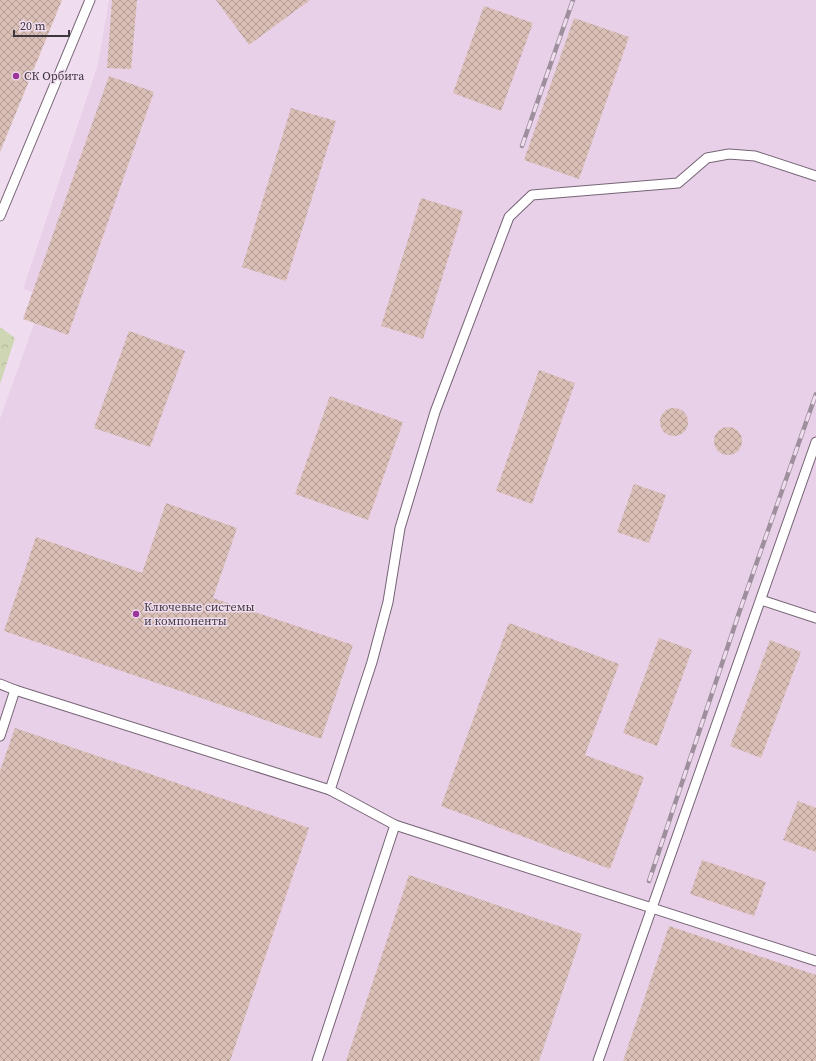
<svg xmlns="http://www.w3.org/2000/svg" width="816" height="1061" viewBox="0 0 816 1061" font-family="'Source Serif 4',serif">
	<defs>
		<pattern id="park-crowns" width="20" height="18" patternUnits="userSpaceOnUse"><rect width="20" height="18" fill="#cfd6b4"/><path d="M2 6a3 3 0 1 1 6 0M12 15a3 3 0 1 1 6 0" fill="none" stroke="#b3b89c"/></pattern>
		<pattern id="building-cross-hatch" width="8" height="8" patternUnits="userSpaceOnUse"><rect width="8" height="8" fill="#dabfb6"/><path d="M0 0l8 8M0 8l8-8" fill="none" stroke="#b29c95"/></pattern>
	</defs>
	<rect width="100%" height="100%" fill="#f0dcef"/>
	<polygon fill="#e9d0e9" points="109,0 816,0 816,1061 0,1061 0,419 44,296 23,289 98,64"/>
	<polygon fill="url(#park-crowns)" points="0,327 15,338 0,384"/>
	<g fill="url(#building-cross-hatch)">
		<polygon points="0,0 62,0 0,152"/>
		<polygon points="112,0 137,0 131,69 107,68"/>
		<polygon points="216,0 310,0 249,45"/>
		<polygon points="484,6 533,23 501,111 453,93"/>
		<polygon points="574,18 629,37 579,179 524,160"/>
		<polygon points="109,76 154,92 68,335 23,319"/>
		<polygon points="291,108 336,121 286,281 242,267"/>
		<polygon points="421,198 463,211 423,339 381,326"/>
		<polygon points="129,331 185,351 150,447 94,428"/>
		<polygon points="539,370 575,383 532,504 496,491"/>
		<polygon points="330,396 403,422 368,520 295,494"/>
		<circle cx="674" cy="422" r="14"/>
		<circle cx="728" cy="441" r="14"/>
		<polygon points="634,484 666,495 649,543 617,532"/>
		<polygon points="166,503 237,528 213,598 353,645 321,739 4,631 36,537 142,573"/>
		<polygon points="509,623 619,664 585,755 644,777 610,869 441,806"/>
		<polygon points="659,638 692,650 657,746 623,733"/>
		<polygon points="770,640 801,652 761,758 730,746"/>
		<polygon points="15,728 309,828 230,1061 0,1061 0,771"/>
		<polygon points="798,801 816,808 816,852 783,840"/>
		<polygon points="702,860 766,882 754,916 690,894"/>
		<polygon points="409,875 582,934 539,1061 346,1061"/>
		<polygon points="669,926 816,975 816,1061 623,1061"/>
	</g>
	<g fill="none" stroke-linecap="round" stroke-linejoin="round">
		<g stroke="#766475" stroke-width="11">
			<g id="service">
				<polyline points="0,216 90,0"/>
				<polyline points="761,600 816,618"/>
				<polyline points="0,684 15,690 0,736"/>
				<polyline points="15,690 330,790 395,825 816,961"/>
				<polyline points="330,790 372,662 388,602 400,528 435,412 509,217 532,195 678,183 707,158 729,154 755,156 816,176"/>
				<polyline points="317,1061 395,825"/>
				<polyline points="598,1061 816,442"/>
			</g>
		</g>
		<use href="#service" stroke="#fff" stroke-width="9"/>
		<g stroke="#9d8f9c" stroke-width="4.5">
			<g id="rail">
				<polyline points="522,146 573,0"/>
				<polyline points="649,881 739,613 816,394"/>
			</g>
		</g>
		<use href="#rail" stroke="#f0dcef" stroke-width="3" stroke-dasharray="9" stroke-linecap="butt"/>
	</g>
	<g fill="#9c369b" stroke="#f0dcef" stroke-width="1.5">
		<circle cx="16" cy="76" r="4"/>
		<circle cx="136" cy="614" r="4"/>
	</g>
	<g text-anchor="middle" stroke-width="3" stroke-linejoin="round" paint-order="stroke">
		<g font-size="12" fill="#3e363d" stroke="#f0dcef" text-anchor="start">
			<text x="24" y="80">СК Орбита</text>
			<text x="144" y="611">Ключевые системы<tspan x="144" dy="14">и компоненты</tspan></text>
		</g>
	</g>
	<path d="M14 30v6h55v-6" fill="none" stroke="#3e363d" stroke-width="2"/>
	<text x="20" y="30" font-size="12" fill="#3e363d" stroke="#f0dcef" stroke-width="3" paint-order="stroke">20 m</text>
</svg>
